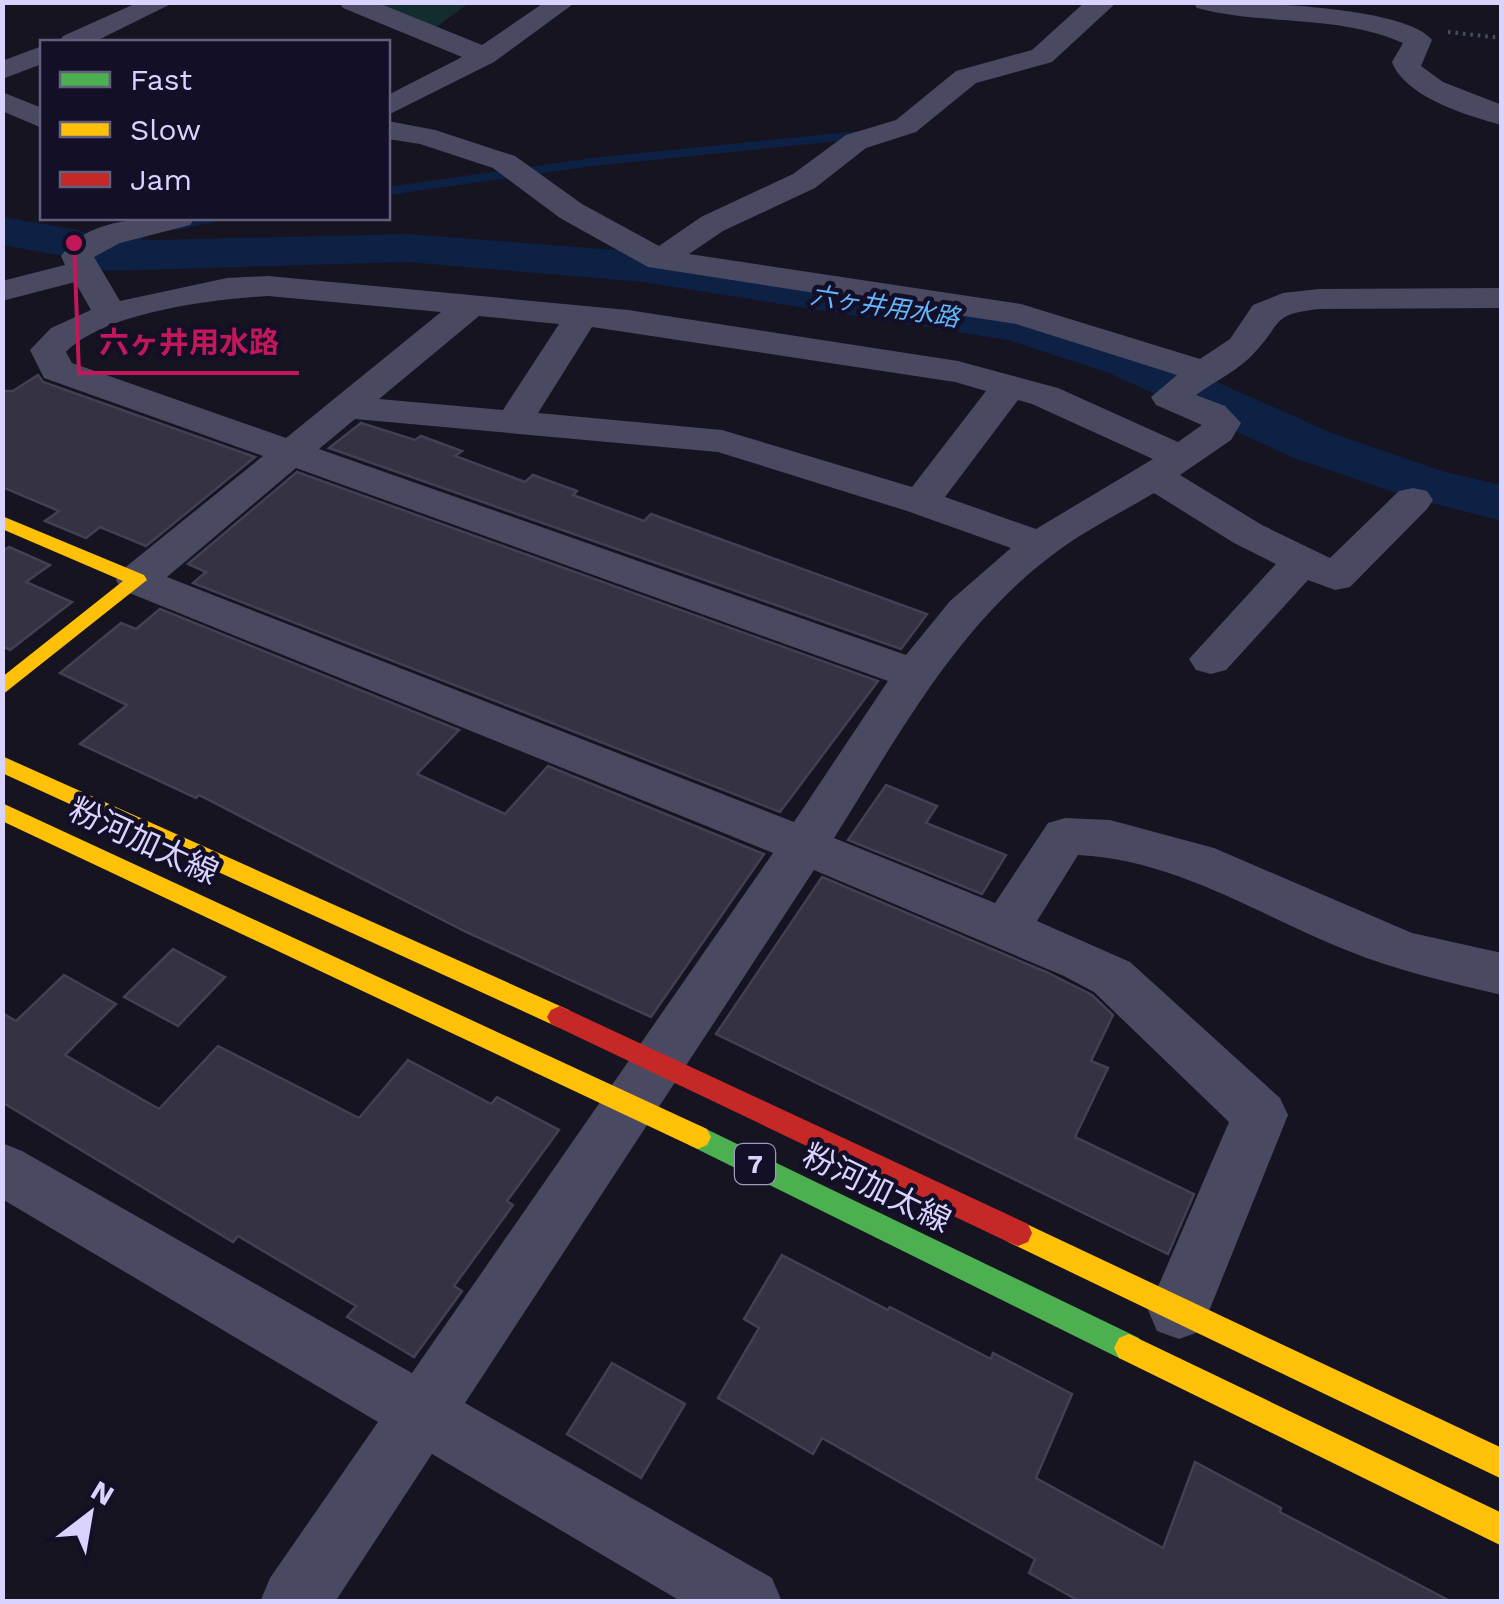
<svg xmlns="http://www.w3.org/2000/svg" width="1504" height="1604" viewBox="0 0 1504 1604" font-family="'Work Sans','Noto Sans JP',sans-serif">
	<rect width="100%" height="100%" fill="#161421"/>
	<polygon fill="#132c2d" points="372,3 469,3 436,27"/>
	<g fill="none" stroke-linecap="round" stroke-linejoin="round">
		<g stroke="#0d2144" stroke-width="8">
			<polyline points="388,191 592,162 859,135"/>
			<polyline points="177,226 212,218"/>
			<polyline points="101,253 140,236"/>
		</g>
		<polygon fill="#0d2144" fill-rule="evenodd" points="2,217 74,229 113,241 407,234 643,252 1016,311 1147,351 1334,434 1445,472 1502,485 1502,521 1408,497 1294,458 1109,373 1008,340 643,282 407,262 108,271 63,256 2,245"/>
	</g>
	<g fill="#343243" stroke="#433f54" stroke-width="2.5">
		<polygon points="38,375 43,382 255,457 146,546 100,527 86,538 45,521 59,511 2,487 2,391 13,391"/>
		<polygon points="361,423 415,440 421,436 462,451 455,456 525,482 533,475 577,491 573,495 644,521 651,514 927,614 901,649 329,448"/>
		<polygon points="297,472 878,681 780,812 193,583 206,572 188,564"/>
		<polygon points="9,547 50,565 26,582 72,602 10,650 2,646 2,552"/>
		<polygon points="160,609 459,730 417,774 505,814 548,766 764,854 651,1017 466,932 199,795 196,798 80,744 127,705 60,673 121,623 136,629"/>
		<polygon points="886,785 937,806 926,823 1006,855 982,894 848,840"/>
		<polygon points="822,877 1046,972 1092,995 1113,1015 1091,1061 1108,1068 1075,1137 1194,1194 1168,1254 716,1034"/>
		<polygon points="173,949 225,977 178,1026 124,997"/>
		<polygon points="64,975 116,1004 65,1055 159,1109 218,1046 359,1118 408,1060 491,1104 497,1097 559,1130 507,1201 513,1205 454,1286 462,1291 414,1357 347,1317 356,1306 238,1236 233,1242 2,1102 2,1013 16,1021"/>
		<polygon points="782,1255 888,1310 890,1307 991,1359 993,1353 1072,1394 1036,1478 1163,1548 1195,1462 1281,1508 1280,1512 1452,1602 1081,1602 1029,1573 1035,1559 822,1438 813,1454 718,1398 759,1328 744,1319"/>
		<polygon points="612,1363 685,1404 641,1478 567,1434"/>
	</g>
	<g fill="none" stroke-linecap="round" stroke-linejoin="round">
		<polyline stroke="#44505f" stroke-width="4" stroke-dasharray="2.5 5" stroke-linecap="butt" points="1448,32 1502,38"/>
		<g fill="#4a4962" fill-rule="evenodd">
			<polygon points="139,2 175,2 94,42 59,42 63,36"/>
			<polygon points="339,2 376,2 482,45 545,2 576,2 494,62 388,115 388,95 462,57 343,8"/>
			<path d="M1085,2H1117L1052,62L976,83L916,132L866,148L815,188L723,231L689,254L1021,304L1200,359L1230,339L1253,305L1283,293L1319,289L1502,288V308L1319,309C1271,315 1284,320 1256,351C1241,369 1215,381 1196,395L1225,406L1241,423L1231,440L1180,475L1262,525L1330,558L1399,491L1413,488L1427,491L1433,500L1427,509L1350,587L1335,590L1308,580L1226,670L1211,674L1196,670L1189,659L1276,564L1234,543L1154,493C1121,513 1085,530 1055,553C956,626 898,737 834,838L995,903L1048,823L1065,818L1110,820L1214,848L1412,933L1502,953V995C1448,982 1397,971 1346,950C1256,914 1177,860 1078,855L1037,921L1130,962L1280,1098L1288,1115L1201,1331L1179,1339L1157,1331L1148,1310L1229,1122L1094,992L1064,976L814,870L465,1403L772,1578L782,1602H682L432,1454L335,1602H260L270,1578L378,1422L2,1199V1143L22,1151L412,1373L773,853L122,590L116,580L122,570L263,456L44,378L30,350L51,328L91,310L75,282L2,301V281L65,265L61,256C89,215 151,218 195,218L190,225L120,243L94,257L120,301L227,278L268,276L628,310L958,361L1058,388L1178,442L1202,425L1156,405L1151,397L1177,375L1016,324L648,267L560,218L493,168L420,144L388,139V121L435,130L515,156L582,204L659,246L701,217L793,174L846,135L896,120L956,71L1032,50ZM268,296L441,312L286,438L72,363L66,352C105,312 214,299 268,296ZM479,316L559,324L503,410L379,399ZM592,327L955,382L986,391L912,487L722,430L538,413ZM1018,400L1032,404L1153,459L1036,529L945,497ZM355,419L718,452L907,511L1011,548L950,601L906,655L319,449ZM296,468L888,681L794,822L167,577Z"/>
			<path d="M1193,2C1240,2 1404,5 1432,40L1421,66L1443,82L1502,105V125C1468,116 1405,97 1392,62L1403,43C1339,14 1264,26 1197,8Z"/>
			<polygon points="42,46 42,64 2,79 2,61"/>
			<polygon points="2,92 42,108 42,128 2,111"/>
		</g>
		<polygon fill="#4caf50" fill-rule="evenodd" points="698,1125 1139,1338 1144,1348 1139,1358 1129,1362 1119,1358 689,1145 685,1137 689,1129"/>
		<g fill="#ffc107" fill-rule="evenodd">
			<polygon points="2,516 144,575 147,580 2,695 2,677 123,581 2,529"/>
			<polygon points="2,756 569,1010 573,1017 569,1024 560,1028 551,1024 2,773"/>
			<polygon points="2,803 707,1129 711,1137 707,1145 698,1149 689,1145 2,821"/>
			<polygon points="1018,1220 1502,1448 1502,1479 1008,1242 1004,1233 1008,1224"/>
			<polygon points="1129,1334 1502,1513 1502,1546 1119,1358 1114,1348 1119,1338"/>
		</g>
		<polygon fill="#c62828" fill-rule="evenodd" points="560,1006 1028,1224 1032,1233 1028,1242 1018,1246 1008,1242 551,1024 547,1017 551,1010"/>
	</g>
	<g text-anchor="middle" stroke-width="9" stroke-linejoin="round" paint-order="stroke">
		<g font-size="25" font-style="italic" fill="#62b6ff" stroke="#130f26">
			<text transform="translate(885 306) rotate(9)" y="9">六ヶ井用水路</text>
		</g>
		<rect fill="#130f26" stroke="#9e99be" stroke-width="2.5" x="735" y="1144" width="40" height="40" rx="8"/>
		<g font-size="25" font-weight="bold" fill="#d9d4ff">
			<text x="755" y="1173">7</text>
		</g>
		<g font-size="32" fill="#d9d4ff" stroke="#130f26">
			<text transform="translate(144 841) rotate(25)" y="11">粉河加太線</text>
			<text transform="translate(877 1188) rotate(26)" y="11">粉河加太線</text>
		</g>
	</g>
	<path fill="none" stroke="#c2185b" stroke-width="4" d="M74 243L79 373H299"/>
	<circle fill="#c2185b" stroke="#130f26" stroke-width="4" cx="74" cy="243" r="10"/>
	<g font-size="30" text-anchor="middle" font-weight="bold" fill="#c2185b" stroke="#130f26" stroke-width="9" stroke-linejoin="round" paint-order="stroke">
		<text x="189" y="353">六ヶ井用水路</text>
	</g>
	<rect width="1504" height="1604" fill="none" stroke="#d9d4ff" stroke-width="10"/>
	<rect x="40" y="40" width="350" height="180" fill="#130f26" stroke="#625e7d" stroke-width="2.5"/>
	<rect x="60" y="72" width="50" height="15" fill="#4caf50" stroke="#625e7d" stroke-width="2.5"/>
	<text x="130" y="90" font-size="30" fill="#d9d4ff">Fast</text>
	<rect x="60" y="122" width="50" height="15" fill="#ffc107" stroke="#625e7d" stroke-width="2.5"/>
	<text x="130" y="140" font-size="30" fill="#d9d4ff">Slow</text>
	<rect x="60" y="172" width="50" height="15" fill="#c62828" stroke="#625e7d" stroke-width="2.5"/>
	<text x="130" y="190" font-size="30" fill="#d9d4ff">Jam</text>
	<g transform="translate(90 1514) rotate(31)" stroke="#130f26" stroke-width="8" paint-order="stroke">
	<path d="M0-8L18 38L0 25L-18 38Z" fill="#d9d4ff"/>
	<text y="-15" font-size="28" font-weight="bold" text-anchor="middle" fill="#d9d4ff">N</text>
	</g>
</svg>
